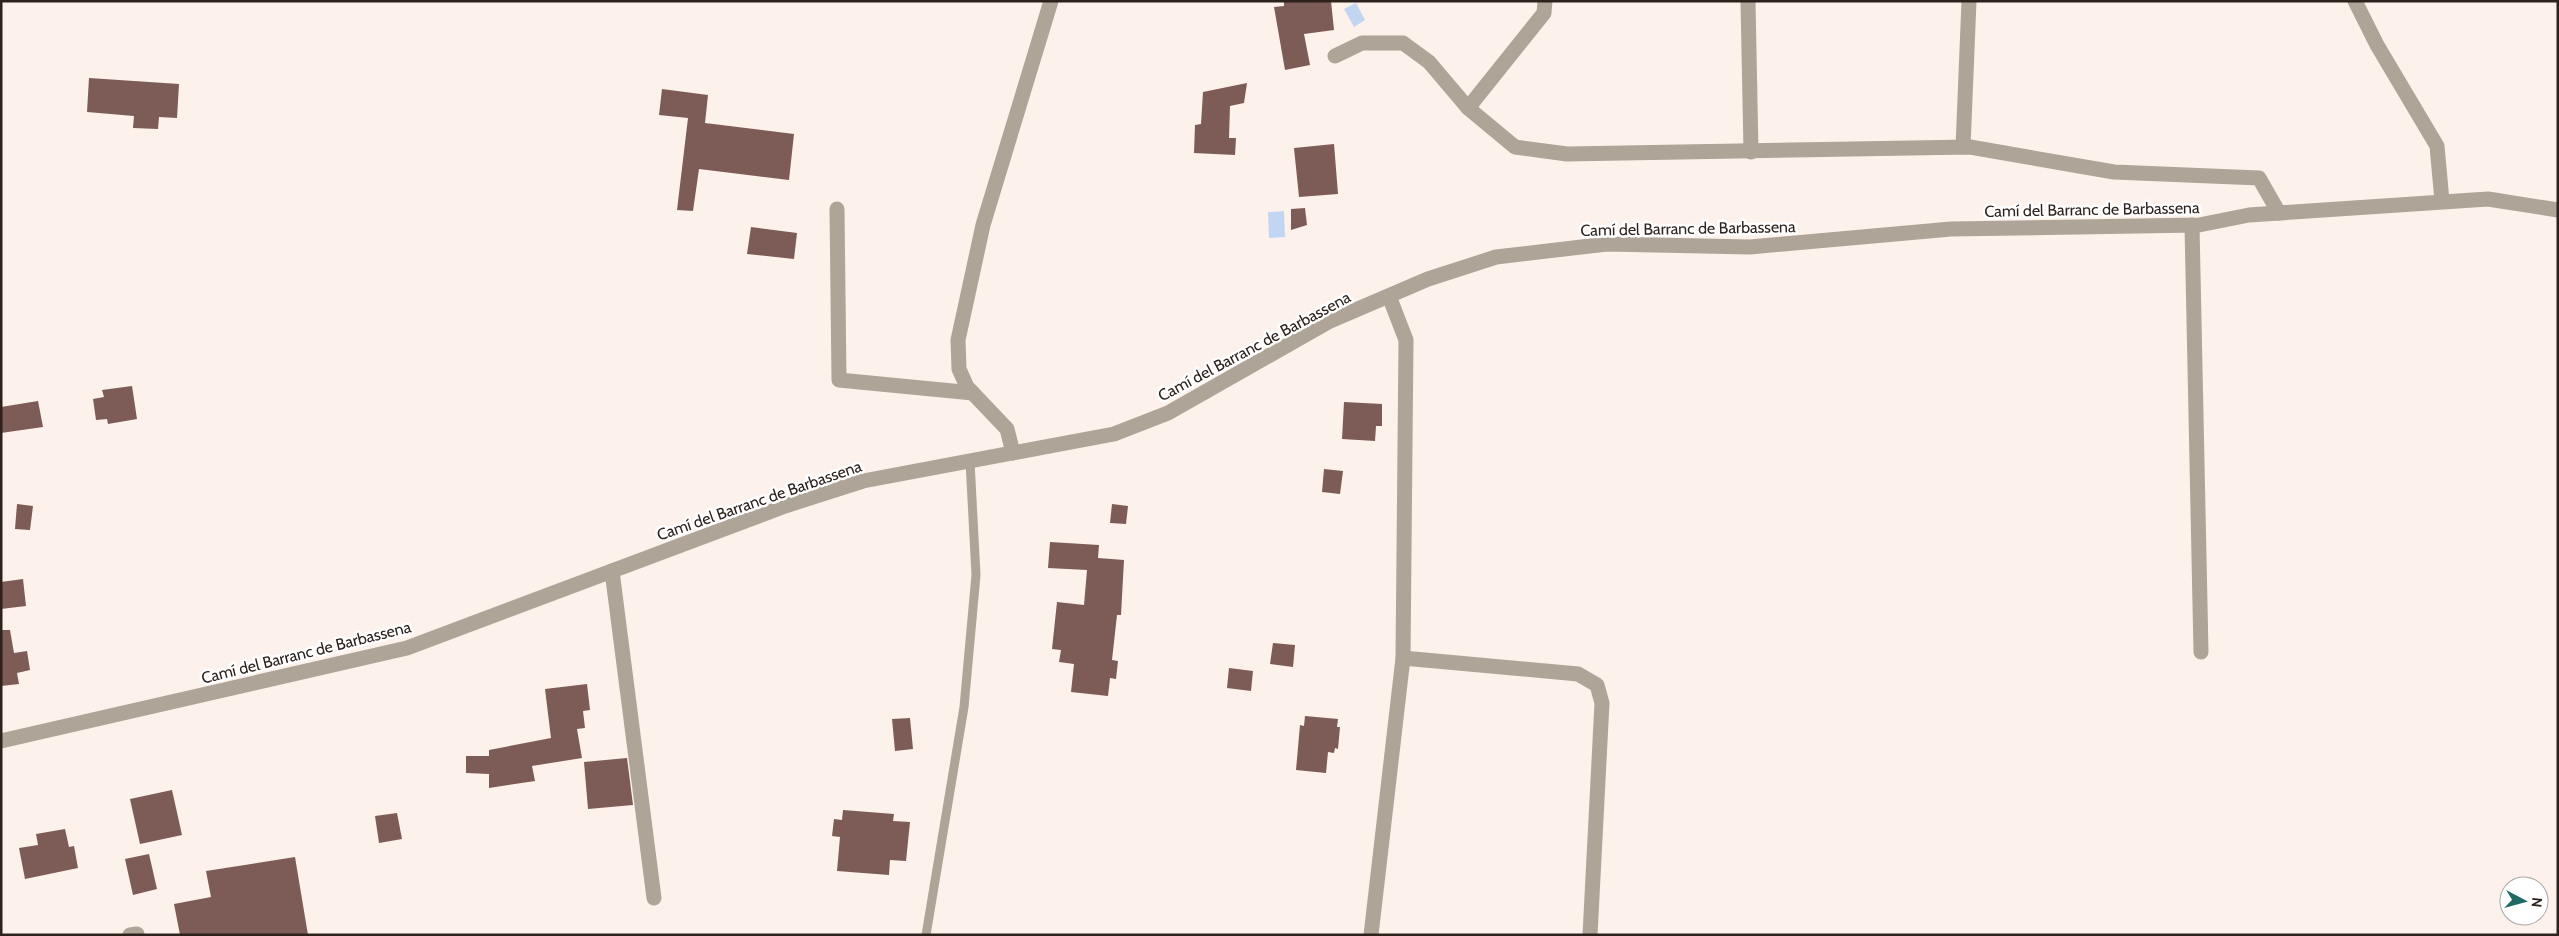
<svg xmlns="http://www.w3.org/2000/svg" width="2559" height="936" viewBox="0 0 2559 936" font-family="Cabin,sans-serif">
	<rect width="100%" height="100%" fill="#fdf1eb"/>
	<g fill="#c2d5f3">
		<polygon points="1356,3 1365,20 1354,27 1344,9"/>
		<polygon points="1284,211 1285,237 1269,238 1268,212"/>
	</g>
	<g fill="#7d5b56">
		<polygon points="1284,1 1331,1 1334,30 1304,34 1310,65 1285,70 1274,7 1284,6"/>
		<polygon points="89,78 179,84 177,118 159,117 158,129 133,128 134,116 87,112"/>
		<polygon points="1247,83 1244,103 1230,106 1229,138 1236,138 1235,155 1194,153 1195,125 1201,124 1203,92"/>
		<polygon points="662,89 708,95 705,123 794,134 789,180 699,169 693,211 677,210 688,118 659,115"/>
		<polygon points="1334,144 1338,194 1299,197 1294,148"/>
		<polygon points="1305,208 1307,225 1291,230 1291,209"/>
		<polygon points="751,227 797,233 794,259 747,254"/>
		<polygon points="132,386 137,419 108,424 107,419 96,420 93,399 104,397 102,390"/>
		<polygon points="38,401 43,427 1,433 1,407"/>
		<polygon points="1344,402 1382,404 1382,426 1376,426 1375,441 1342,439"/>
		<polygon points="1324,469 1343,471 1340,494 1322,492"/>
		<polygon points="17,504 33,506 30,530 15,529"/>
		<polygon points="1112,504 1128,506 1126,524 1110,523"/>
		<polygon points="1050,542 1099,545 1098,558 1124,560 1121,615 1117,615 1112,660 1118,661 1116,679 1110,678 1108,696 1071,692 1074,664 1059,662 1061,650 1052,649 1057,602 1084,605 1087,570 1048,568"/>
		<polygon points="23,579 26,606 1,609 1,582"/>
		<polygon points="1,630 10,630 14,653 27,651 30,670 17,673 19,684 1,686"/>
		<polygon points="1273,643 1295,645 1293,667 1270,664"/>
		<polygon points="1229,668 1253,671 1251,691 1227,688"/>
		<polygon points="587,684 590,710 583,711 585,728 577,729 582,758 532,766 535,781 489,788 489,774 466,773 466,756 489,756 489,750 551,738 545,689"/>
		<polygon points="1305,716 1338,719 1337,727 1340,727 1338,749 1335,748 1334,753 1328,752 1326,773 1296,770 1300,725 1304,726"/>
		<polygon points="910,718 913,749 895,751 892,719"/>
		<polygon points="627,758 633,805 588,809 584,762"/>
		<polygon points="172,790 182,835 140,844 130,799"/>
		<polygon points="843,810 894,814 893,821 910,822 906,861 890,860 889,875 837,871 840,837 832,836 834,819 842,820"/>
		<polygon points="397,813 402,839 379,843 375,816"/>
		<polygon points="65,829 69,847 74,846 78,868 25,879 19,848 38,845 36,834"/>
		<polygon points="149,854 157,889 133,895 125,859"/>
		<polygon points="295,857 308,935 180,935 174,904 211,897 206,871"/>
	</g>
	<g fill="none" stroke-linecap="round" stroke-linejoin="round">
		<polyline stroke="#aea498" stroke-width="9" points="926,935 964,707 976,575 970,461"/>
		<g stroke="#aea498" stroke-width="15">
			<polyline points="1748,1 1751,152"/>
			<polyline points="2355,1 2377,45 2437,146 2442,201"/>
			<polyline points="1335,56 1362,43 1403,43 1429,62 1468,108 1515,147 1567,154 1970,147 2114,172 2259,178 2279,213"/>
			<polyline points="1468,108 1544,13 1545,1"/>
			<polyline points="1963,147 1969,1"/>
			<polyline points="837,209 839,380 973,393"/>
			<polyline points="2192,225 2201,652"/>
			<polyline points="1389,296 1406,340 1403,658"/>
			<polyline points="1013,453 1007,429 967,387 959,369 958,340 983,225 1051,1"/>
			<polyline points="612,571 654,898"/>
			<polyline points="1,741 407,648 785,506 863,481 1114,434 1168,413 1330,321 1428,279 1496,257 1607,244 1750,247 1951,229 2199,225 2249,215 2488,199 2558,210"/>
			<polyline points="130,935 137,934"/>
			<polyline points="1371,935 1403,658 1578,674 1597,685 1602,703 1590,935"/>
		</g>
	</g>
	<g text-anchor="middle" stroke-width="5" stroke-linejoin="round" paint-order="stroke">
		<g font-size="16" fill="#2d221d" stroke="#fff">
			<text transform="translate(2092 209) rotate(-1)" y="6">Camí del Barranc de Barbassena</text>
			<text transform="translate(1688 228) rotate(-1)" y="6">Camí del Barranc de Barbassena</text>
			<text transform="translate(1254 346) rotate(-28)" y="6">Camí del Barranc de Barbassena</text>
			<text transform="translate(759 500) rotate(-19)" y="6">Camí del Barranc de Barbassena</text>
			<text transform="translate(306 652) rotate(-14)" y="6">Camí del Barranc de Barbassena</text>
		</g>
	</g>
	<rect width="2559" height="936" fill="none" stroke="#2d221d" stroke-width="5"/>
	<g transform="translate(2524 901) rotate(96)"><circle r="24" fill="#ffffff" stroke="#aba7a5"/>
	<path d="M0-4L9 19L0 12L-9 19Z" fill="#1f6a65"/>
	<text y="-8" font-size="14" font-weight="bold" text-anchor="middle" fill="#2d221d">N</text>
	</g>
</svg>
